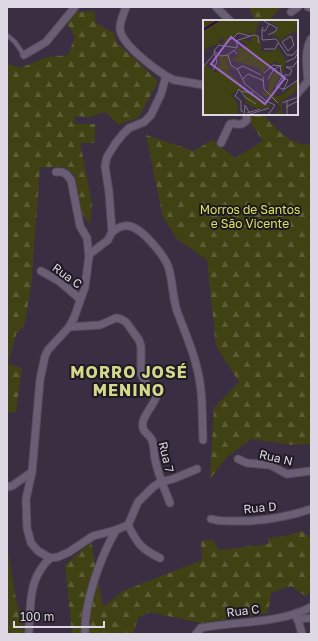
<svg xmlns="http://www.w3.org/2000/svg" width="318" height="641" viewBox="0 0 318 641" font-family="'Golos Text',sans-serif">
	<defs>
		<pattern id="forest-firs" width="22" height="20" patternUnits="userSpaceOnUse"><rect width="22" height="20" fill="#404213"/><path d="M5 1l3.5 6h-7zM16 11l3.5 6h-7z" fill="#5b5d35"/></pattern>
	</defs>
	<rect width="100%" height="100%" fill="#3a2e43"/>
	<g fill="url(#forest-firs)">
		<polygon points="249,7 281,7 269,21 255,21"/>
		<polygon points="94,11 96,23 114,33 117,43 158,81 139,117 119,125 105,112 89,117 74,116 75,124 95,124 95,143 80,143 92,203 90,224 82,213 75,175 64,167 40,167 31,288 24,326 16,334 8,364 22,368 16,412 7,413 7,63 20,68 47,57 68,55 75,37 67,23 76,12"/>
		<path d="M248,114H263C277,129 289,145 311,145V444L293,445L251,439L227,457L210,479L214,408L239,382L216,346L207,260L177,239L163,217L146,135L194,151L212,140L235,158L263,141L250,122Z"/>
		<polygon points="302,531 307,536 311,534 311,592 305,596 291,586 271,593 268,613 201,623 149,612 138,618 134,630 134,634 72,634 65,565 91,542 103,607 123,591 202,560 201,541 213,540 219,550 269,544 267,538 286,536"/>
		<polygon points="7,544 16,600 26,634 7,634"/>
	</g>
	<g fill="none" stroke-linecap="round" stroke-linejoin="round">
		<g stroke="#564c5d" stroke-width="5.5">
			<polyline id="lane" points="7,35 15,42 24,55"/>
		</g>
		<g stroke="#564c5d" stroke-width="9">
			<g id="street">
				<polyline points="216,7 230,21"/>
				<polyline points="308,7 311,8"/>
				<polyline points="291,12 298,7"/>
				<polyline points="24,55 46,42 75,7"/>
				<polyline points="166,76 174,80 204,85"/>
				<path d="M297,94L308,81C307,67 304,52 311,39"/>
				<path d="M221,143L230,124C238,122 239,128 247,120L246,114"/>
				<path d="M112,232C116,229 123,225 129,226C142,228 163,254 168,266C173,280 172,296 177,311C186,335 196,357 200,383C203,401 202,421 203,440"/>
				<path d="M89,256L91,253L108,240L112,232L109,192L105,166L107,157L115,144L123,134L129,128L144,122L151,115L161,94L166,76C154,68 120,44 120,28C120,21 124,13 126,7"/>
				<polyline points="41,271 59,281 80,299"/>
				<path d="M69,327L100,325L116,318L121,319L126,322L139,340L141,346V374L147,385L153,390L156,397C153,406 145,413 143,422C141,433 148,432 152,440C154,446 154,453 155,459C158,474 164,488 170,503"/>
				<polyline points="238,459 247,463 270,465 287,474 311,471"/>
				<polyline points="7,487 12,486 32,472"/>
				<path d="M211,519C221,522 231,521 241,521C267,521 287,517 311,509"/>
				<path d="M128,525C137,543 141,549 160,558"/>
				<polyline points="50,558 58,557 69,552 93,536 116,530 128,525 138,502 153,487 161,482 173,479 197,469"/>
				<polyline points="296,613 302,634"/>
				<polyline points="297,619 311,618"/>
				<path d="M29,634C29,627 29,619 30,612C31,589 34,574 50,558L38,551L31,543L27,528L26,499L32,472L40,380L45,356L48,350L69,327L74,318L85,287L89,256L87,238L80,226L71,180L66,174L62,172H56"/>
				<path d="M85,634C84,602 100,558 116,530"/>
				<path d="M196,634L201,628C235,621 280,624 311,607"/>
			</g>
		</g>
		<use href="#lane" stroke="#6a5e75" stroke-width="3.5"/>
		<use href="#street" stroke="#6a5e75" stroke-width="7"/>
	</g>
	<g text-anchor="middle" stroke-width="4" stroke-linejoin="round" paint-order="stroke">
		<g font-size="12" fill="#dce25c" stroke="#1e1922">
			<text x="250" y="214">Morros de Santos<tspan x="250" dy="14">e São Vicente</tspan></text>
		</g>
		<g font-size="12" fill="#ded7e4" stroke="#1e1922">
			<text transform="translate(67 276) rotate(36)" y="4">Rua C</text>
			<text transform="translate(166 457) rotate(77)" y="4">Rua 7</text>
			<text transform="translate(276 458) rotate(13)" y="4">Rua N</text>
			<text transform="translate(260 508) rotate(-5)" y="4">Rua D</text>
			<text transform="translate(243 611) rotate(-7)" y="4">Rua C</text>
		</g>
		<g font-size="16" font-weight="bold" letter-spacing="1" fill="#d3d88a" stroke="#1e1922">
			<text x="129" y="378">MORRO JOSÉ<tspan x="129" dy="18">MENINO</tspan></text>
		</g>
	</g>
	<g transform="translate(203 20)">
		<rect width="95" height="95" fill="#3a2e43"/>
		<path d="M0,0H57L52,14L36,13L29,17L25,16L27,24H19L21,21V16L20,20L15,19L17,24L7,26L0,32ZM64,0H95V6H90L95,9V14L91,11L76,22L75,16H71L69,14L75,10L74,6ZM49,15L55,17L58,25L57,31L67,32L75,28L83,41L79,57V46L72,41L61,50V56L55,48L28,40L36,34V31L32,30L45,25L37,21L40,18L46,22L49,20ZM15,36H25L26,42L22,45L24,44L32,50L27,49L24,51L43,69L42,71L69,86L59,89L48,86L43,83L41,73L34,70L28,75L35,84V95H0V43L13,53L17,42ZM74,48L77,56L69,70L73,73L71,77L81,74L95,60L92,72L75,84L79,83L80,95H70L78,89L73,82L59,74V71L65,73L66,61Z" fill="#404213"/>
		<path fill="none" stroke="#34014e" stroke-width="2" d="M0,10L16,0"/>
		<path fill="none" stroke="#7c7283" stroke-width="1" d="M61,1L74,8L73,11L65,15M60,7L59,10L62,11L66,4M59,10V20L73,19L84,35H90L95,29M88,16L91,25L85,31L79,22ZM30,18L35,13L47,16M34,23L35,20L51,15L55,16L56,23M61,29H72L75,23M11,31L16,25L34,28V23L30,18L27,20M25,35L31,30L34,34M83,42L92,38L95,32M0,47L12,33M34,49L40,46L58,55M10,50L14,42L11,31L18,36L25,35L28,45L35,50L42,64L63,81L72,85L65,95M61,53L70,45L79,46M60,57L61,69L75,83M79,58L81,55H87L89,50L83,47H90L95,40M79,58L85,60L81,69M40,59L45,54L61,61M65,59L71,49L77,46L79,57L73,67L81,69M39,71L49,74V71M79,71L95,60M84,80V95M79,83L95,77M83,87L95,81M40,92L38,91V81L32,76L36,69L42,77L53,84M44,93L57,89M41,95L42,85L46,92M44,95L66,88"/>
		<path fill="#9e68cc" fill-opacity="0.15" stroke="#9e68cc" stroke-width="2" d="M28,17L82,58L62,84L8,44Z"/>
		<rect width="95" height="95" fill="none" stroke="#ded7e4" stroke-width="2"/>
	</g>
	<rect width="318" height="641" fill="none" stroke="#ded7e4" stroke-width="16"/>
	<path d="M14 621v6h90v-6" fill="none" stroke="#ded7e4" stroke-width="2"/>
	<text x="20" y="621" font-size="12" fill="#ded7e4" stroke="#1e1922" stroke-width="3" paint-order="stroke">100 m</text>
</svg>
